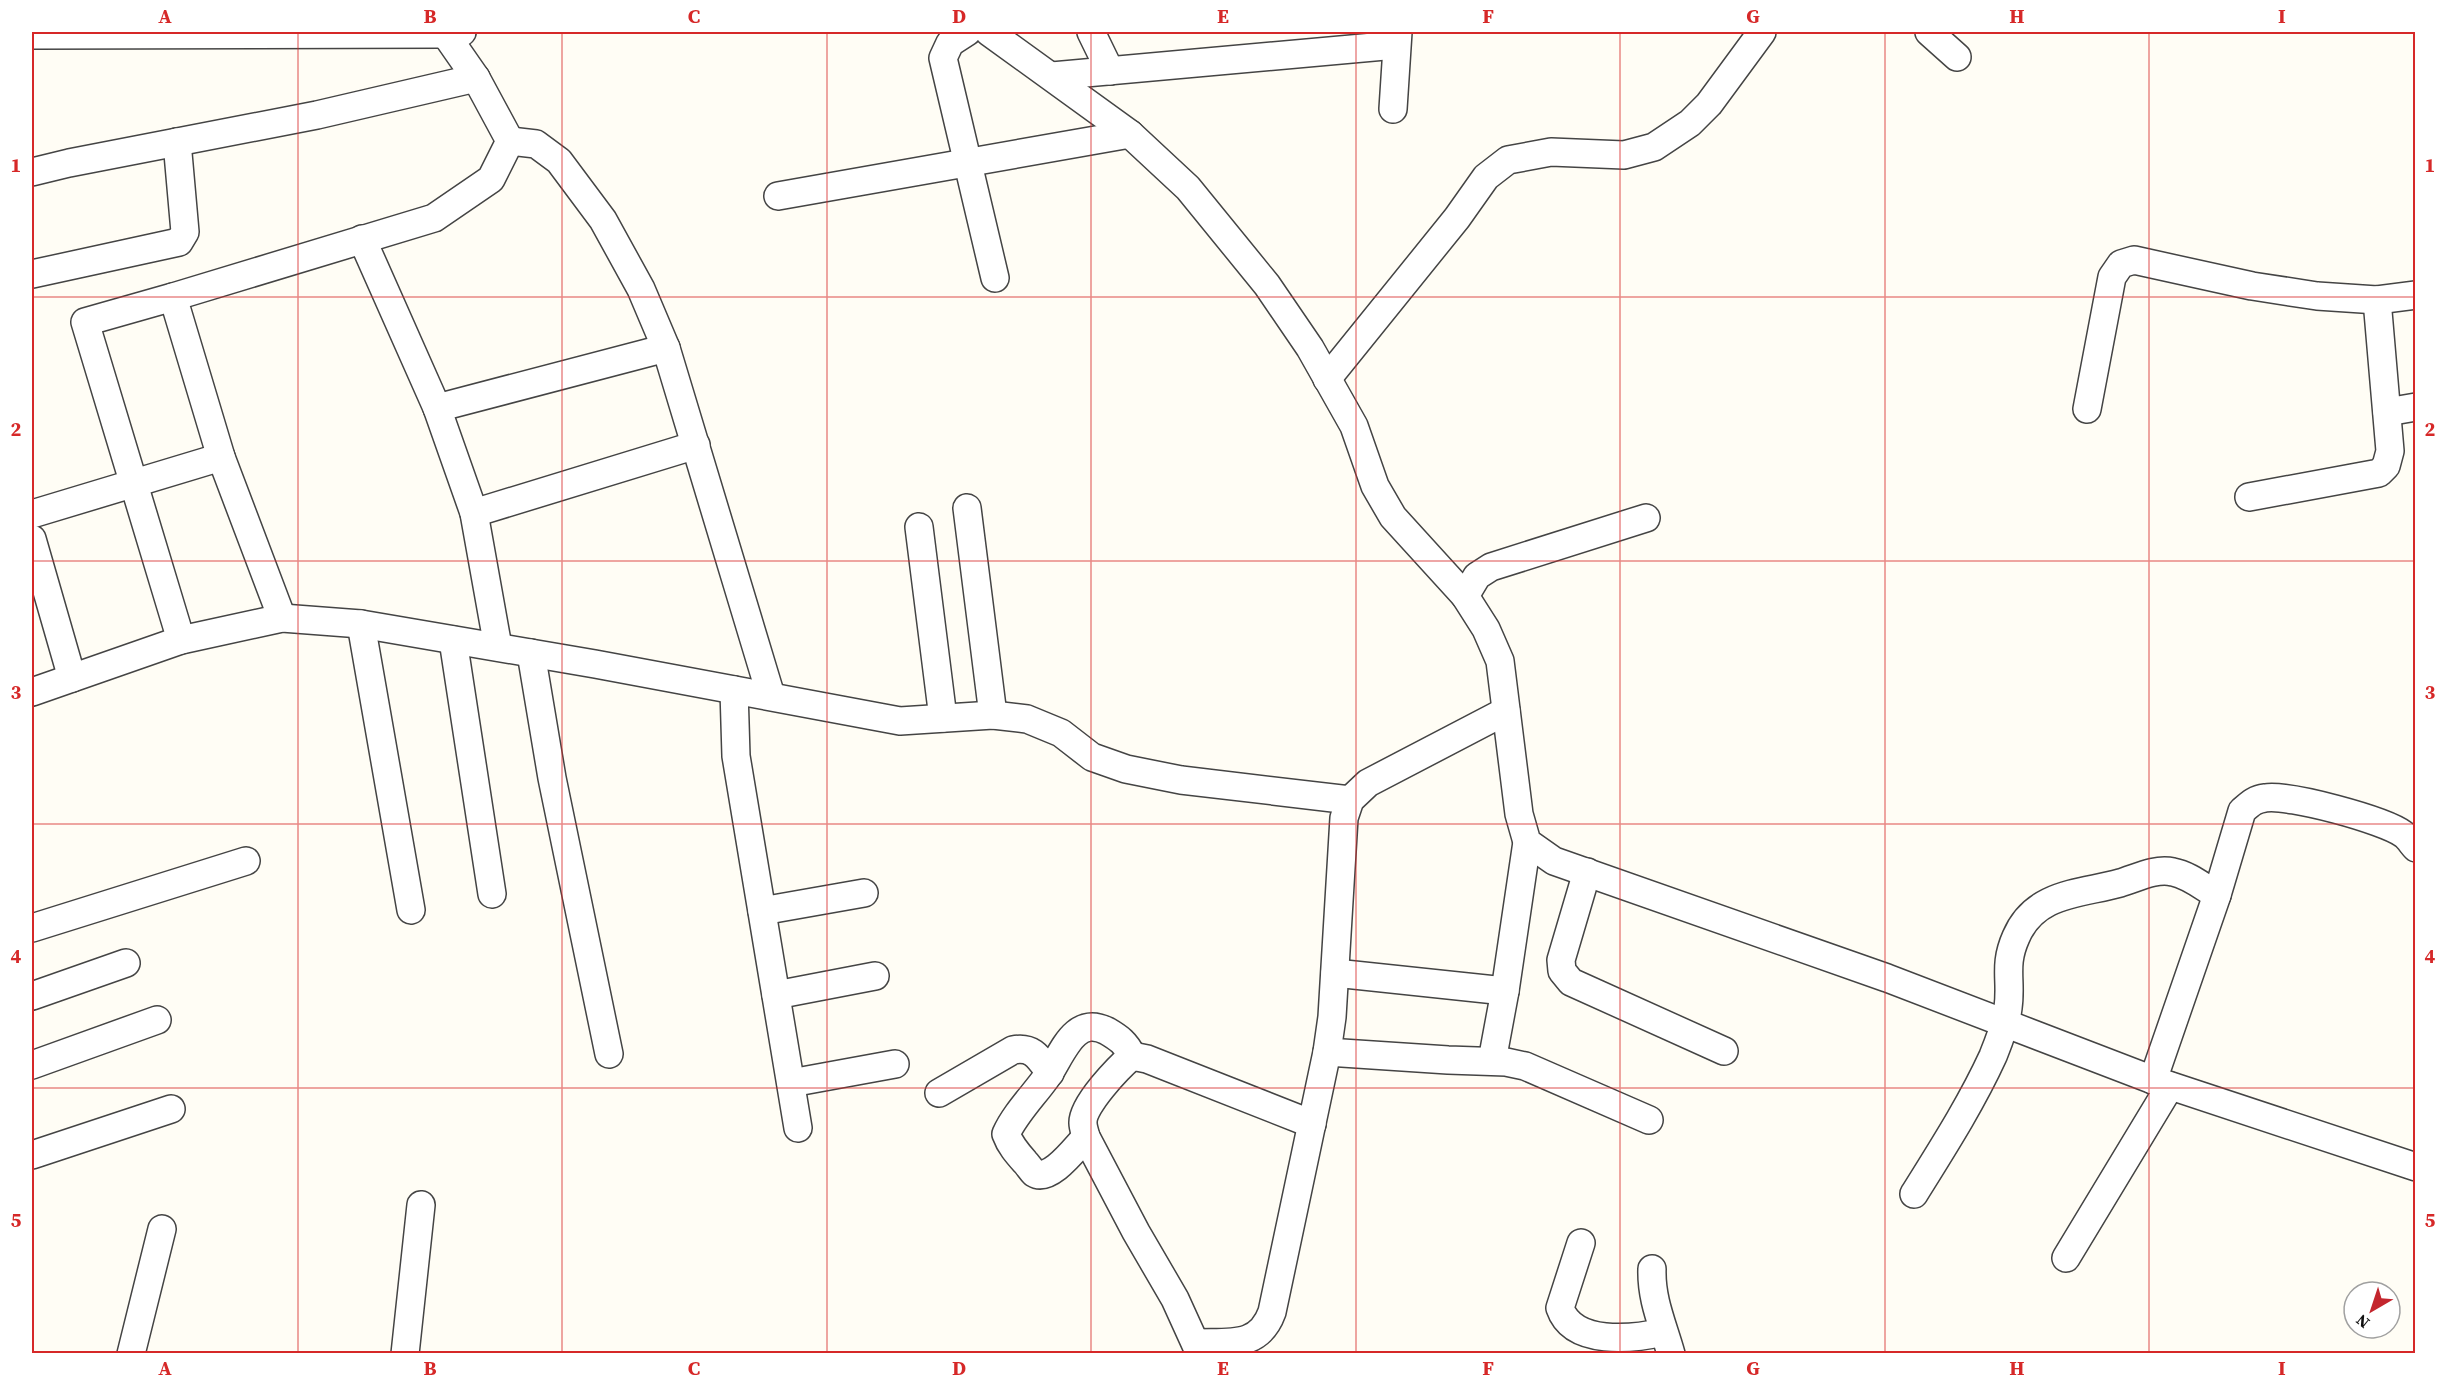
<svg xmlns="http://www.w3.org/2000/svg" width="2447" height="1385" viewBox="0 0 2447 1385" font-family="'Source Serif 4',serif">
	<rect width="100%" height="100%" fill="#fffdf5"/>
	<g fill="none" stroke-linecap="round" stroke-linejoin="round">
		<g stroke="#444" stroke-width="30">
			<g id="minor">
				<polyline points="967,32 950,43 943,58 995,278"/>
				<polyline points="989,32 1130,134 1188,188 1267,285 1310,348 1354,426 1375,486 1393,517 1465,596 1486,629 1500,661 1519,814 1527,842 1554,861 1887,978 2153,1080 2416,1167"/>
				<polyline points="1091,32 1110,71"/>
				<polyline points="1929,32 1957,57"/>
				<polyline points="32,35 444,34 462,32"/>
				<polyline points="1052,76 1396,45"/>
				<polyline points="1393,109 1398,32"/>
				<polyline points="510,141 536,144 559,161 603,220 641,289 666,348 771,696"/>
				<polyline points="32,172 69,163 317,115 476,78"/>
				<polyline points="778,196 1130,134"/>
				<polyline points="362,239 437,408 474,513 498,647"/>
				<polyline points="32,274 179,242 185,232 177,142"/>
				<polyline points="173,297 85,322 181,640"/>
				<polyline points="1327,379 1457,218 1486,177 1508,160 1551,152 1624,155 1654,147 1690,123 1709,104 1762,32"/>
				<polyline points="437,408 666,348"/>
				<polyline points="2087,409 2112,277 2121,264 2134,260 2252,286 2317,296 2377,300 2416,295"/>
				<polyline points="2387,412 2416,407"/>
				<polyline points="2249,497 2379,473 2386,466 2390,451 2377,300"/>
				<polyline points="967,508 993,715"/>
				<polyline points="474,513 696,445"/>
				<polyline points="32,514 221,457"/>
				<polyline points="919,527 943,718"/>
				<polyline points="32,539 72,678"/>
				<polyline points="1465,596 1477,576 1491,567 1646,518"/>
				<polyline points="282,618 221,457 173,297 434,218 491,179 510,141 476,78 444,32"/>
				<polyline points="361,624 411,910"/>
				<polyline points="453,640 492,894"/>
				<polyline points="531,653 552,778 609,1054"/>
				<polyline points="734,690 736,756 798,1128"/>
				<polyline points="32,692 181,640 282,618 361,624 595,664 900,721 993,715 1027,719 1061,733 1092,757 1126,769 1181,780 1350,800"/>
				<polyline points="1587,872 1561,960 1562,971 1571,982 1724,1051"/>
				<polyline points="762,911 864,893"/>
				<polyline points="32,928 246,861"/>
				<polyline points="1335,973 1505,991"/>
				<polyline points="776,995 875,976"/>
				<polyline points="32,996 126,963"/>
				<polyline points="1327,1052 1448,1060 1506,1062 1525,1066 1649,1120"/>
				<polyline points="1492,1061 1505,991 1527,842"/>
				<polyline points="32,1065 157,1020"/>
				<path d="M2153,1080L2217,895L2242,811C2250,804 2255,799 2265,798C2289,794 2384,820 2403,834C2408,837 2412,844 2416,848"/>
				<polyline points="791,1083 895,1064"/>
				<path d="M939,1093L1013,1050C1033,1046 1039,1058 1050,1073"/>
				<path d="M1086,1137C1076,1147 1050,1183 1034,1173C1031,1170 1028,1165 1025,1162C1017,1153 1010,1145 1006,1134C1015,1114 1033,1096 1046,1078C1062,1056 1073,1014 1107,1031C1119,1038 1126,1043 1132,1056"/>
				<polyline points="32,1155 171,1109"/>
				<path d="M1914,1194C1942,1149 1971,1104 1993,1056C1999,1041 2006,1024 2008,1008C2012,980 2003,966 2016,937C2035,892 2081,894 2120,883C2137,878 2155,868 2173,872C2189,875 2203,887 2217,895"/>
				<path d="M1581,1243L1560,1308C1573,1346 1633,1339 1663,1332"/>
				<polyline points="2066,1258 2170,1086"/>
				<path d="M1652,1269C1651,1300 1663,1325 1671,1354"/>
				<path d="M1197,1343C1230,1342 1259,1348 1272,1312L1327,1052L1332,1017L1344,818L1350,800L1368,783L1506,711"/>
				<polyline points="131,1354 162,1229"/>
				<polyline points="405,1354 421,1205"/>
				<path d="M1200,1354L1175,1299L1136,1232L1086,1137C1085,1133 1083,1127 1083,1123C1082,1105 1119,1067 1132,1056L1147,1059L1312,1124"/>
			</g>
		</g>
		<use href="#minor" stroke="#fff" stroke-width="27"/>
	</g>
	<path fill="none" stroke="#d62828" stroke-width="1.5" stroke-opacity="0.55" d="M298,32V1354M562,32V1354M827,32V1354M1091,32V1354M1356,32V1354M1620,32V1354M1885,32V1354M2149,32V1354M32,297H2416M32,561H2416M32,824H2416M32,1088H2416"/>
	<rect width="2447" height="1385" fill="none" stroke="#ffffff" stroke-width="66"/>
	<g transform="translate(2372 1310) rotate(219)"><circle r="28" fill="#ffffff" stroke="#a0a0a0" stroke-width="1.5"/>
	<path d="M0-4.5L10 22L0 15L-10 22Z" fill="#c4262e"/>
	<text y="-9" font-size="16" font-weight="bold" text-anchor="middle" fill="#111111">N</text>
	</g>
	<rect x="33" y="33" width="2381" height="1319" fill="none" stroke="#d62828" stroke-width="2"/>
	<g font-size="20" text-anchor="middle" font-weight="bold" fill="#d62828">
		<text x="165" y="23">A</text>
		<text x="430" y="23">B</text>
		<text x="694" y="23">C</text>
		<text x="959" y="23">D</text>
		<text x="1223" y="23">E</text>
		<text x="1488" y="23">F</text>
		<text x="1753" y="23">G</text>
		<text x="2017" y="23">H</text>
		<text x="2282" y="23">I</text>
		<text x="16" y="172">1</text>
		<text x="2430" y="172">1</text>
		<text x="16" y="436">2</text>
		<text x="2430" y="436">2</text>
		<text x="16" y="699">3</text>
		<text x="2430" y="699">3</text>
		<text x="16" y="963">4</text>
		<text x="2430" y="963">4</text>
		<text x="16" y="1227">5</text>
		<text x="2430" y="1227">5</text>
		<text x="165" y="1375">A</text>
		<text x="430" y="1375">B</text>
		<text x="694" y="1375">C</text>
		<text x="959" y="1375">D</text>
		<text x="1223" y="1375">E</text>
		<text x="1488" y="1375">F</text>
		<text x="1753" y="1375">G</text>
		<text x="2017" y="1375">H</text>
		<text x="2282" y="1375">I</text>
	</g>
</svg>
